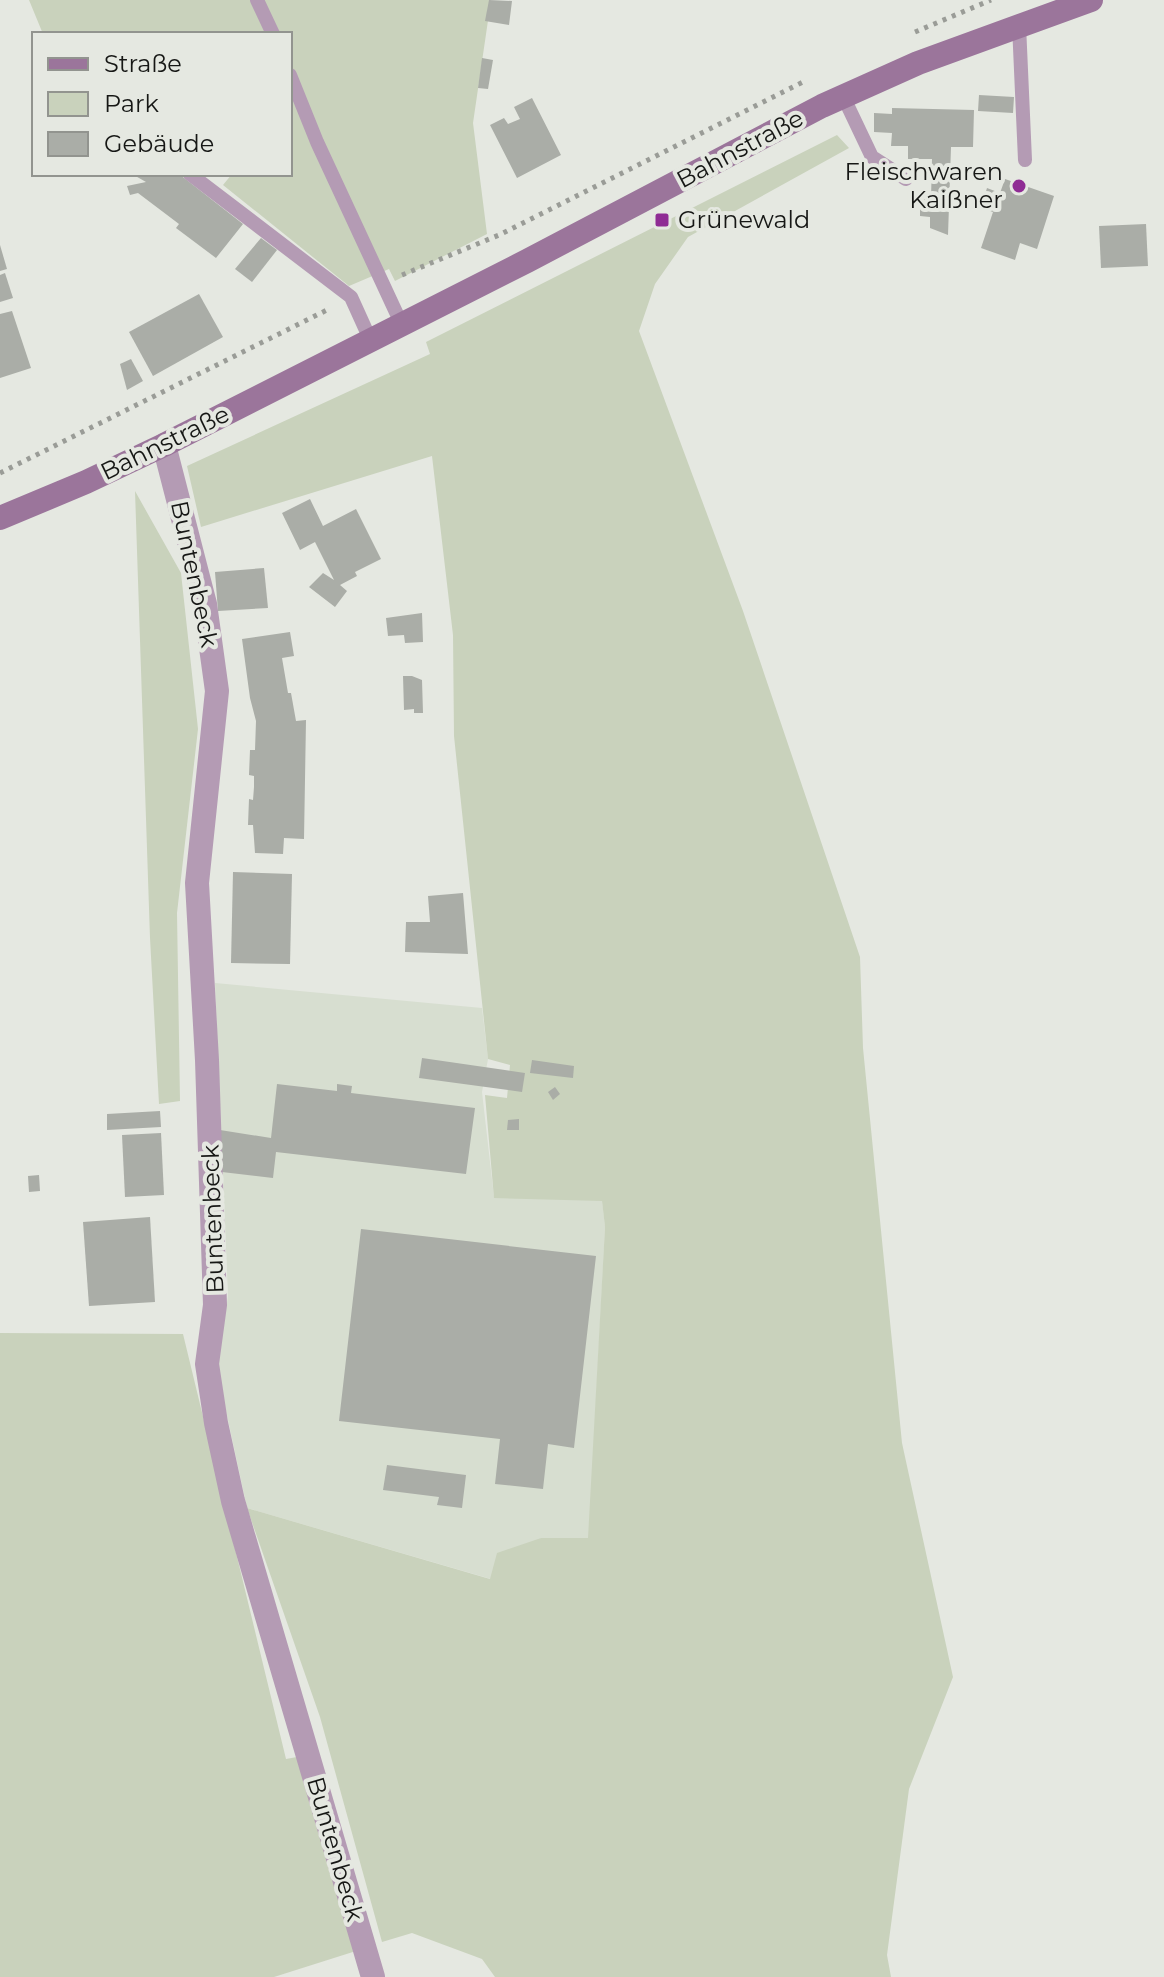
<svg xmlns="http://www.w3.org/2000/svg" width="1164" height="1977" viewBox="0 0 1164 1977" font-family="Montserrat,sans-serif">
	<rect width="100%" height="100%" fill="#e5e8e1"/>
	<polygon fill="#d7ded0" points="215,983 482,1008 488,1059 482,1092 494,1197 602,1200 605,1227 589,1539 541,1538 491,1579 247,1508 217,1369 228,1296"/>
	<g fill="#c9d2bc">
		<polygon points="29,0 491,0 473,123 487,234 395,281 389,269 349,286 223,185 232,174 290,174 290,34 43,34"/>
		<polygon points="837,135 849,148 688,237 655,284 639,331 743,611 860,957 863,1048 902,1443 953,1677 909,1789 887,1955 891,1977 495,1977 482,1959 412,1933 382,1942 320,1717 247,1508 490,1579 497,1553 541,1538 588,1538 605,1227 602,1201 494,1198 485,1095 507,1098 510,1065 488,1059 454,736 453,635 432,456 201,527 187,466 430,354 426,342"/>
		<polygon points="135,491 181,573 198,729 177,913 180,1101 159,1104 150,938"/>
		<polygon points="0,1333 183,1334 286,1759 297,1757 356,1951 274,1977 0,1977"/>
	</g>
	<g fill="#aaada7">
		<polygon points="489,0 512,1 509,25 485,21"/>
		<polygon points="482,58 493,60 488,89 478,88"/>
		<polygon points="979,95 1014,97 1013,113 978,111"/>
		<polygon points="532,98 561,155 517,178 490,125 504,118 508,124 520,119 514,107"/>
		<polygon points="892,108 974,110 973,147 951,147 948,235 930,228 930,217 920,216 920,199 931,199 932,159 908,159 908,146 891,146 892,133 874,132 874,113 892,114"/>
		<polygon points="132,174 179,174 243,224 216,258 176,228 179,224 138,193 130,195 127,186 146,182"/>
		<polygon points="1005,179 1054,196 1037,249 1020,243 1015,260 981,248 993,212 981,208 987,188 1000,193"/>
		<polygon points="1146,224 1148,266 1101,268 1099,226"/>
		<polygon points="261,238 277,250 252,282 235,269"/>
		<polygon points="0,245 7,269 0,271"/>
		<polygon points="5,273 13,298 0,302 0,275"/>
		<polygon points="199,294 223,337 153,376 129,332"/>
		<polygon points="12,311 31,368 0,378 0,314"/>
		<polygon points="131,359 143,381 127,390 120,364"/>
		<polygon points="310,499 323,526 356,509 381,559 355,572 357,576 340,585 347,591 335,607 309,587 323,573 334,580 315,542 300,550 282,513"/>
		<polygon points="264,568 268,608 218,611 215,572"/>
		<polygon points="422,613 423,642 405,643 404,635 388,636 386,618"/>
		<polygon points="290,632 294,656 282,658 288,693 291,693 296,721 306,720 304,839 284,838 283,854 255,853 253,825 248,825 249,799 253,800 254,787 254,776 249,775 250,750 255,750 256,721 250,698 242,639"/>
		<polygon points="403,676 412,676 422,680 423,713 414,713 414,709 404,710"/>
		<polygon points="233,872 292,874 290,964 231,963"/>
		<polygon points="463,893 468,954 405,952 406,922 430,922 428,896"/>
		<polygon points="422,1058 525,1073 522,1092 419,1078"/>
		<polygon points="532,1060 574,1066 573,1078 530,1073"/>
		<polygon points="277,1084 337,1091 337,1084 352,1086 351,1093 475,1108 466,1174 276,1152 273,1178 222,1172 220,1130 271,1138"/>
		<polygon points="555,1087 560,1094 553,1100 548,1092"/>
		<polygon points="160,1111 161,1127 107,1130 107,1114"/>
		<polygon points="519,1119 519,1130 507,1130 508,1120"/>
		<polygon points="161,1133 164,1195 125,1197 122,1135"/>
		<polygon points="39,1175 40,1191 29,1192 28,1176"/>
		<polygon points="150,1217 155,1302 89,1306 83,1222"/>
		<polygon points="361,1229 596,1256 574,1448 548,1444 543,1489 495,1484 500,1439 339,1421"/>
		<polygon points="387,1465 466,1475 462,1508 437,1505 439,1497 383,1490"/>
	</g>
	<g fill="none" stroke-linecap="round" stroke-linejoin="round">
		<g stroke="#9a9c97" stroke-width="5" stroke-dasharray="4 6" stroke-linecap="butt">
			<polyline points="915,32 991,0"/>
			<polyline points="402,275 499,235 803,82"/>
			<polyline points="0,473 331,308"/>
		</g>
		<g stroke="#b49bb4" stroke-width="14">
			<polyline points="257,0 273,34"/>
			<polyline points="1019,25 1025,160"/>
			<polyline points="290,75 317,142 401,323"/>
			<polyline points="843,96 872,157 906,179"/>
			<polyline points="190,174 351,297 370,339"/>
		</g>
		<polyline stroke="#b49bb4" stroke-width="24" points="164,445 205,604 217,691 197,883 207,1060 215,1305 207,1364 216,1423 233,1501 373,1977"/>
		<polyline stroke="#9b759b" stroke-width="24" points="0,518 86,482 164,445 527,261 822,106 918,63 1091,0"/>
	</g>
	<g fill="#8f2c94" stroke="#e5e8e1" stroke-width="3">
		<circle cx="1019" cy="186" r="8"/>
		<rect x="654" y="212" width="16" height="16" rx="4"/>
	</g>
	<g text-anchor="middle" stroke-width="8" stroke-linejoin="round" paint-order="stroke">
		<g font-size="24" fill="#161715" stroke="#e5e8e1">
			<text transform="translate(740 149) rotate(-28)" y="8">Bahnstraße</text>
			<text transform="translate(165 443) rotate(-26)" y="8">Bahnstraße</text>
			<text transform="translate(194 574) rotate(78)" y="8">Buntenbeck</text>
			<text transform="translate(213 1219) rotate(-92)" y="8">Buntenbeck</text>
			<text transform="translate(335 1849) rotate(74)" y="8">Buntenbeck</text>
		</g>
		<g font-size="24" fill="#161715" stroke="#e5e8e1" text-anchor="end">
			<text x="1003" y="180">Fleischwaren<tspan x="1003" dy="28">Kaißner</tspan></text>
			<text x="678" y="228" text-anchor="start">Grünewald</text>
		</g>
	</g>
	<rect x="32" y="32" width="260" height="144" fill="#e5e8e1" stroke="#92948f" stroke-width="2"/>
	<rect x="48" y="58" width="40" height="12" fill="#9b759b" stroke="#92948f" stroke-width="2"/>
	<text x="104" y="72" font-size="24" fill="#161715">Straße</text>
	<rect x="48" y="92" width="40" height="24" fill="#c9d2bc" stroke="#92948f" stroke-width="2"/>
	<text x="104" y="112" font-size="24" fill="#161715">Park</text>
	<rect x="48" y="132" width="40" height="24" fill="#aaada7" stroke="#92948f" stroke-width="2"/>
	<text x="104" y="152" font-size="24" fill="#161715">Gebäude</text>
</svg>
